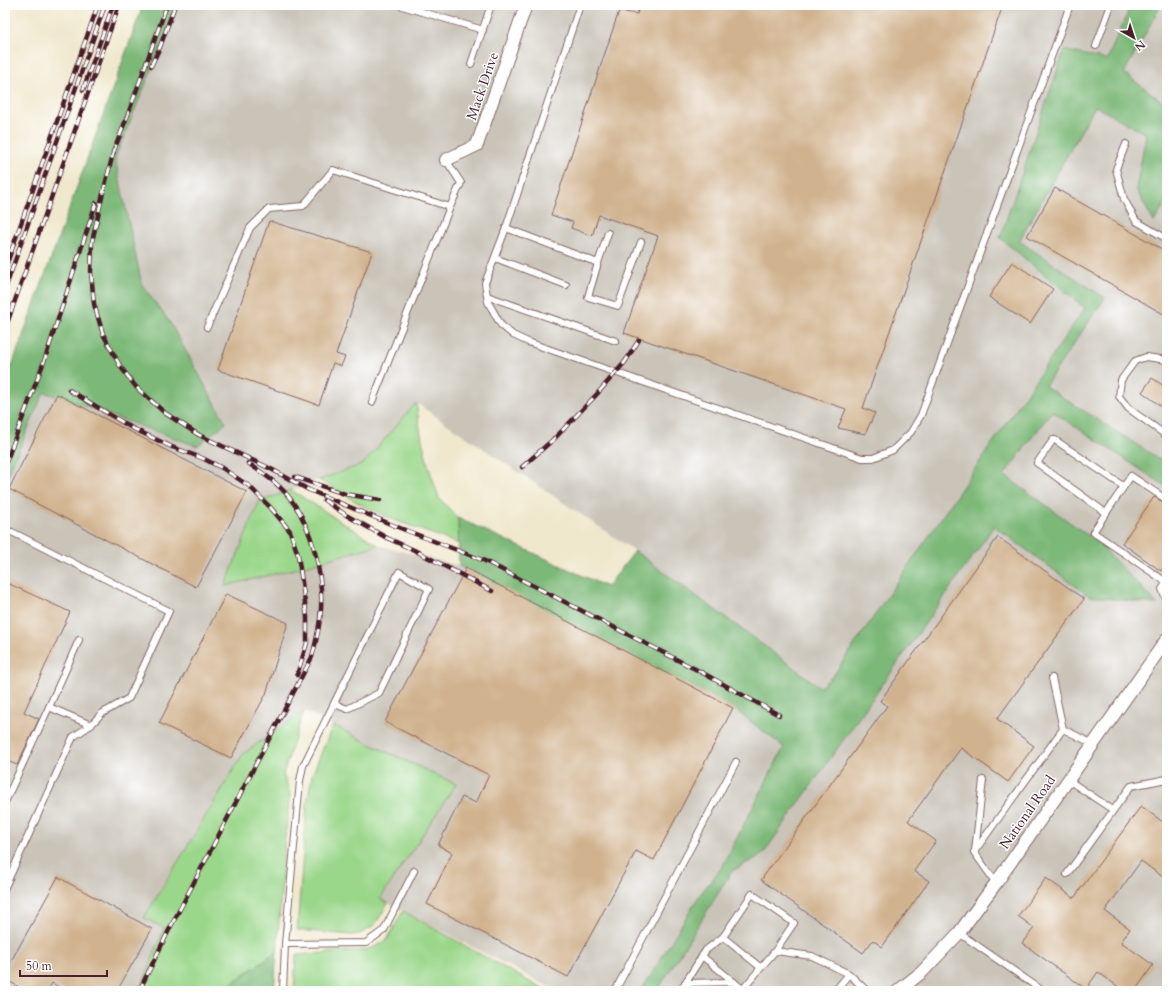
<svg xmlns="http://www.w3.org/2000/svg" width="1172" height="996" viewBox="0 0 1172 996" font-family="Cardo,serif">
	<rect width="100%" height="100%" fill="#fff"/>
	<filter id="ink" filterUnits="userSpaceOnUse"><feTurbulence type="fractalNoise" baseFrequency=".025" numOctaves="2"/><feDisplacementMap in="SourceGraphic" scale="8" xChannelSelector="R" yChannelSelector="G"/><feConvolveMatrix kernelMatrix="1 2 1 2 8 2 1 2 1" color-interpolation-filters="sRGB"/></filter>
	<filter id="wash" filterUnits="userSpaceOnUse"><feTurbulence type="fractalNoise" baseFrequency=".012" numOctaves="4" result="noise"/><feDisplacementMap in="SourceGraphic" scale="16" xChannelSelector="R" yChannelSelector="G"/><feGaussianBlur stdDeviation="0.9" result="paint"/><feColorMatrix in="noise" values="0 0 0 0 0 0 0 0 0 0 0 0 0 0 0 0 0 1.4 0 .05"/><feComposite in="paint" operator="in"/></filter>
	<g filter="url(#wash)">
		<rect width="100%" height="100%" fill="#f0e8cd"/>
		<g fill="#c9c3b8">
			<polygon points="178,5 1131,5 1107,61 1064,50 1000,238 1085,308 833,676 820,687 635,551 416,403 363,464 259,502 226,585 298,568 378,545 459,566 733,708 784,747 722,867 699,896 641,991 557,991 380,899 456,784 374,746 304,711 243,754 144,918 164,928 140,991 5,991 5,481 44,392 197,446 226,423 169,321 142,285 115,158"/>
			<polygon points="1161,5 1167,5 1167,105 1124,73"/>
			<polygon points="1095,106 1146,134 1136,189 1154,222 1167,200 1167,464 1045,386 1105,298 1018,241"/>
			<polygon points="1051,410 1167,487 1167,991 929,991 923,987 917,991 657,991 732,871 763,854 994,526 1089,596 1097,542 1003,475"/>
		</g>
		<g fill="#9bd78b" stroke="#727b5b">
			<polygon points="416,403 421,435 428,465 439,498 458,518 459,544 394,520 360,504 319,480 363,464"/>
			<polygon points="291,490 378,545 298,568 225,586 259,502"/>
			<polygon points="304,711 283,774 290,794 284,849 277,951 221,991 140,991 164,928 144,918 243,754"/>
			<polygon points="333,725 374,746 456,784 380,899 388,903 375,925 360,934 351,935 297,930 307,804 312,775"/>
			<polygon points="403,911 546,991 294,991 296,955 364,950 375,947 387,940"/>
		</g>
		<g fill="#7cb877" stroke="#636c51">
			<polygon points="143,5 178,5 115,158 142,285 169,321 226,423 197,446 44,392 5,481 5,385"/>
			<polygon points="1131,5 1161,5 1124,73 1167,105 1167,200 1154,222 1136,189 1146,134 1095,106 1019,241 1105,298 1045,386 1167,464 1167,487 1052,411 1004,475 1097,542 1157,604 1089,596 994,526 763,854 732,871 657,991 641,991 699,896 722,867 784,747 733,708 459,566 458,518 607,587 635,551 820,687 833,676 1085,308 1000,238 1064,50 1107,60"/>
			<polygon points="277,951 274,991 221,991"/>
		</g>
		<g id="blocks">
			<g fill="#d0b28e">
				<polygon points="640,5 1003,5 863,408 875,413 865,434 838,428 846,409 624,333 658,236 599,215 592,236 571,228 573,222 551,215 619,11 637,14"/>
				<polygon points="1055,188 1167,252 1167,316 1027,236"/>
				<polygon points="269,221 372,252 336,354 345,357 341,366 333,363 319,405 218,370"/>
				<polygon points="1012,262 1053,289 1030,324 989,297"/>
				<polygon points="1152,378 1167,388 1167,398 1161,406 1142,392"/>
				<polygon points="57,394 247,492 196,587 9,489"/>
				<polygon points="1154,497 1167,504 1167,562 1161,571 1122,543"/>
				<polygon points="998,537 1084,599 997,719 1034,746 1008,782 961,748 908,821 936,841 914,871 929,881 882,947 873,940 863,953 761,880 887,706 880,701"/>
				<polygon points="466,568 733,708 654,860 636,851 568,977 427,904 452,853 438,845 462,797 476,803 489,775 385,722"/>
				<polygon points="5,582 70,612 24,712 39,719 17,765 5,760"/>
				<polygon points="226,594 288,623 266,694 231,758 159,723"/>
				<polygon points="1141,806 1167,825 1167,880 1141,861 1105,911 1130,929 1121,942 1153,965 1135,991 1124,991 1098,972 1086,989 1022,943 1034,928 1018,916 1046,878 1074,898"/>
				<polygon points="58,877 152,929 117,991 66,991 52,983 47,991 26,991 5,979 5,972"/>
			</g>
		</g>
	</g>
	<g filter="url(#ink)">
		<use href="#blocks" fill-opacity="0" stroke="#846564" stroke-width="1"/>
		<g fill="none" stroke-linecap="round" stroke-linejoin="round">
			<g stroke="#846564" stroke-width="8">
				<g id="service">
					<polyline points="399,5 483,30"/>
					<polyline points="580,5 506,228 485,283 488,302 501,325 513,335 528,342 862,458 873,458 893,450 911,432 921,415 1070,5"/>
					<polyline points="1096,46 1111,5"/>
					<polyline points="471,64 491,5"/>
					<polyline points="1126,144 1116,169 1124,199 1136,221 1167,239"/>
					<polyline points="506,228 598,263 588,297 618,306 641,242"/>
					<polyline points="495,258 566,285"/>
					<polyline points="598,263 608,233"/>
					<polyline points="487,296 616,341"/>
					<polyline points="207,327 250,228 269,209 303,206 333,170 450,207 461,183 446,160"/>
					<polyline points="1167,360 1146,357 1135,361 1121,380 1119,396 1128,408 1167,436"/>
					<polyline points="372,402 450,207"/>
					<polyline points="1123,486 1055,440 1053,440 1037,463 1106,513 1131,476 1167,500"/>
					<polyline points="1106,513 1093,532 1166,582"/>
					<polyline points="1167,582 1162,589 1165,596 1167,598"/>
					<polyline points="79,640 49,707 91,725"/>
					<polyline points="1052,678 1063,729 1093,744"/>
					<polyline points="1068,780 1113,810"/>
					<polyline points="5,802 49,707"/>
					<polyline points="975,851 983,780"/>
					<polyline points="1067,874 1131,786 1167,779"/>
					<polyline points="996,883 974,852 1063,729"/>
					<polyline points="5,887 73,737 91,725 101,714 129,698 169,611 12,532"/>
					<polyline points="959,933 1043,991"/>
					<polyline points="723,937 760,967"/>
					<polyline points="285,944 366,943 384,930 414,871"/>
					<polyline points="702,956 745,991"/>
					<polyline points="685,983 734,982"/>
					<polyline points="743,989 775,951"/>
					<polyline points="283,991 285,944 300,781 303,766 399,572 429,589 379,693 347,709 335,704"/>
					<polyline points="615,991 736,762"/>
					<polyline points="680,991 706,950 723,937 752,894 794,923 775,951 812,956 849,974 867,991"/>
					<polyline points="835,991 849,974"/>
				</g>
			</g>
			<g stroke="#846564" stroke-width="14">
				<g id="minor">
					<polyline points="446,160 477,145 526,5"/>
					<polyline points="898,991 922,972 959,933 996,883 1167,639"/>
				</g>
			</g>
			<use href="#service" stroke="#fff" stroke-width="6"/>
			<use href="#minor" stroke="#fff" stroke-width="12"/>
			<g stroke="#4a1f2b" stroke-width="4.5">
				<g id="rail">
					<polyline points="151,66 160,47 175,5"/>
					<polyline points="83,90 113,5"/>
					<polyline points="114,150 103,193 92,242 91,272 94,304 103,334 120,366 136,387 165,413 199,435 271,469 309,490 400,528 485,561 701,672 779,715"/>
					<polyline points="113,153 127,117 167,5"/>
					<polyline points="5,269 98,5"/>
					<polyline points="5,289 105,5"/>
					<polyline points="5,329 119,5"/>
					<polyline points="69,390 132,428 172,447 202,458 222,468 249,486 271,508 290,531 298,555 303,589 307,617 307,643 297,675"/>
					<polyline points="5,465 46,356 96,203"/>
					<polyline points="522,467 556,437 597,394 625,362 639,340"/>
					<polyline points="295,477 345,494 380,500"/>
					<polyline points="324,500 346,515 387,538 414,550 492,591"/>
					<path d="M139,991L170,928L312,657C316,642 320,625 321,609C323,574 313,530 292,501C281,485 264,474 248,463"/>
				</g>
			</g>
			<use href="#rail" stroke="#fff" stroke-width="3" stroke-dasharray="9" stroke-linecap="butt"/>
		</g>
	</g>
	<g text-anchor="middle" stroke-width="3" stroke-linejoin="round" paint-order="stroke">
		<g font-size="14" fill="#4a1f2b" stroke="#fff">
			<text transform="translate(482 86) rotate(-71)" y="5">Mack Drive</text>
			<text transform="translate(1027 812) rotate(-55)" y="5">National Road</text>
		</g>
	</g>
	<rect width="1172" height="996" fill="none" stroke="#fff" stroke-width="20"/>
	<g transform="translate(1134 38) rotate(141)" stroke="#ffffff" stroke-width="3" paint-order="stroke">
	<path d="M0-3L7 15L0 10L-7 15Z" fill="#4a1f2b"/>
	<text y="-6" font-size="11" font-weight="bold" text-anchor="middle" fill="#4a1f2b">N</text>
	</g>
	<path d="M20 970v6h87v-6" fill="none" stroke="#4a1f2b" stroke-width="2"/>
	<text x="26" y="970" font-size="12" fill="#4a1f2b" stroke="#ffffff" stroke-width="3" paint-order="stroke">50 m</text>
</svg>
